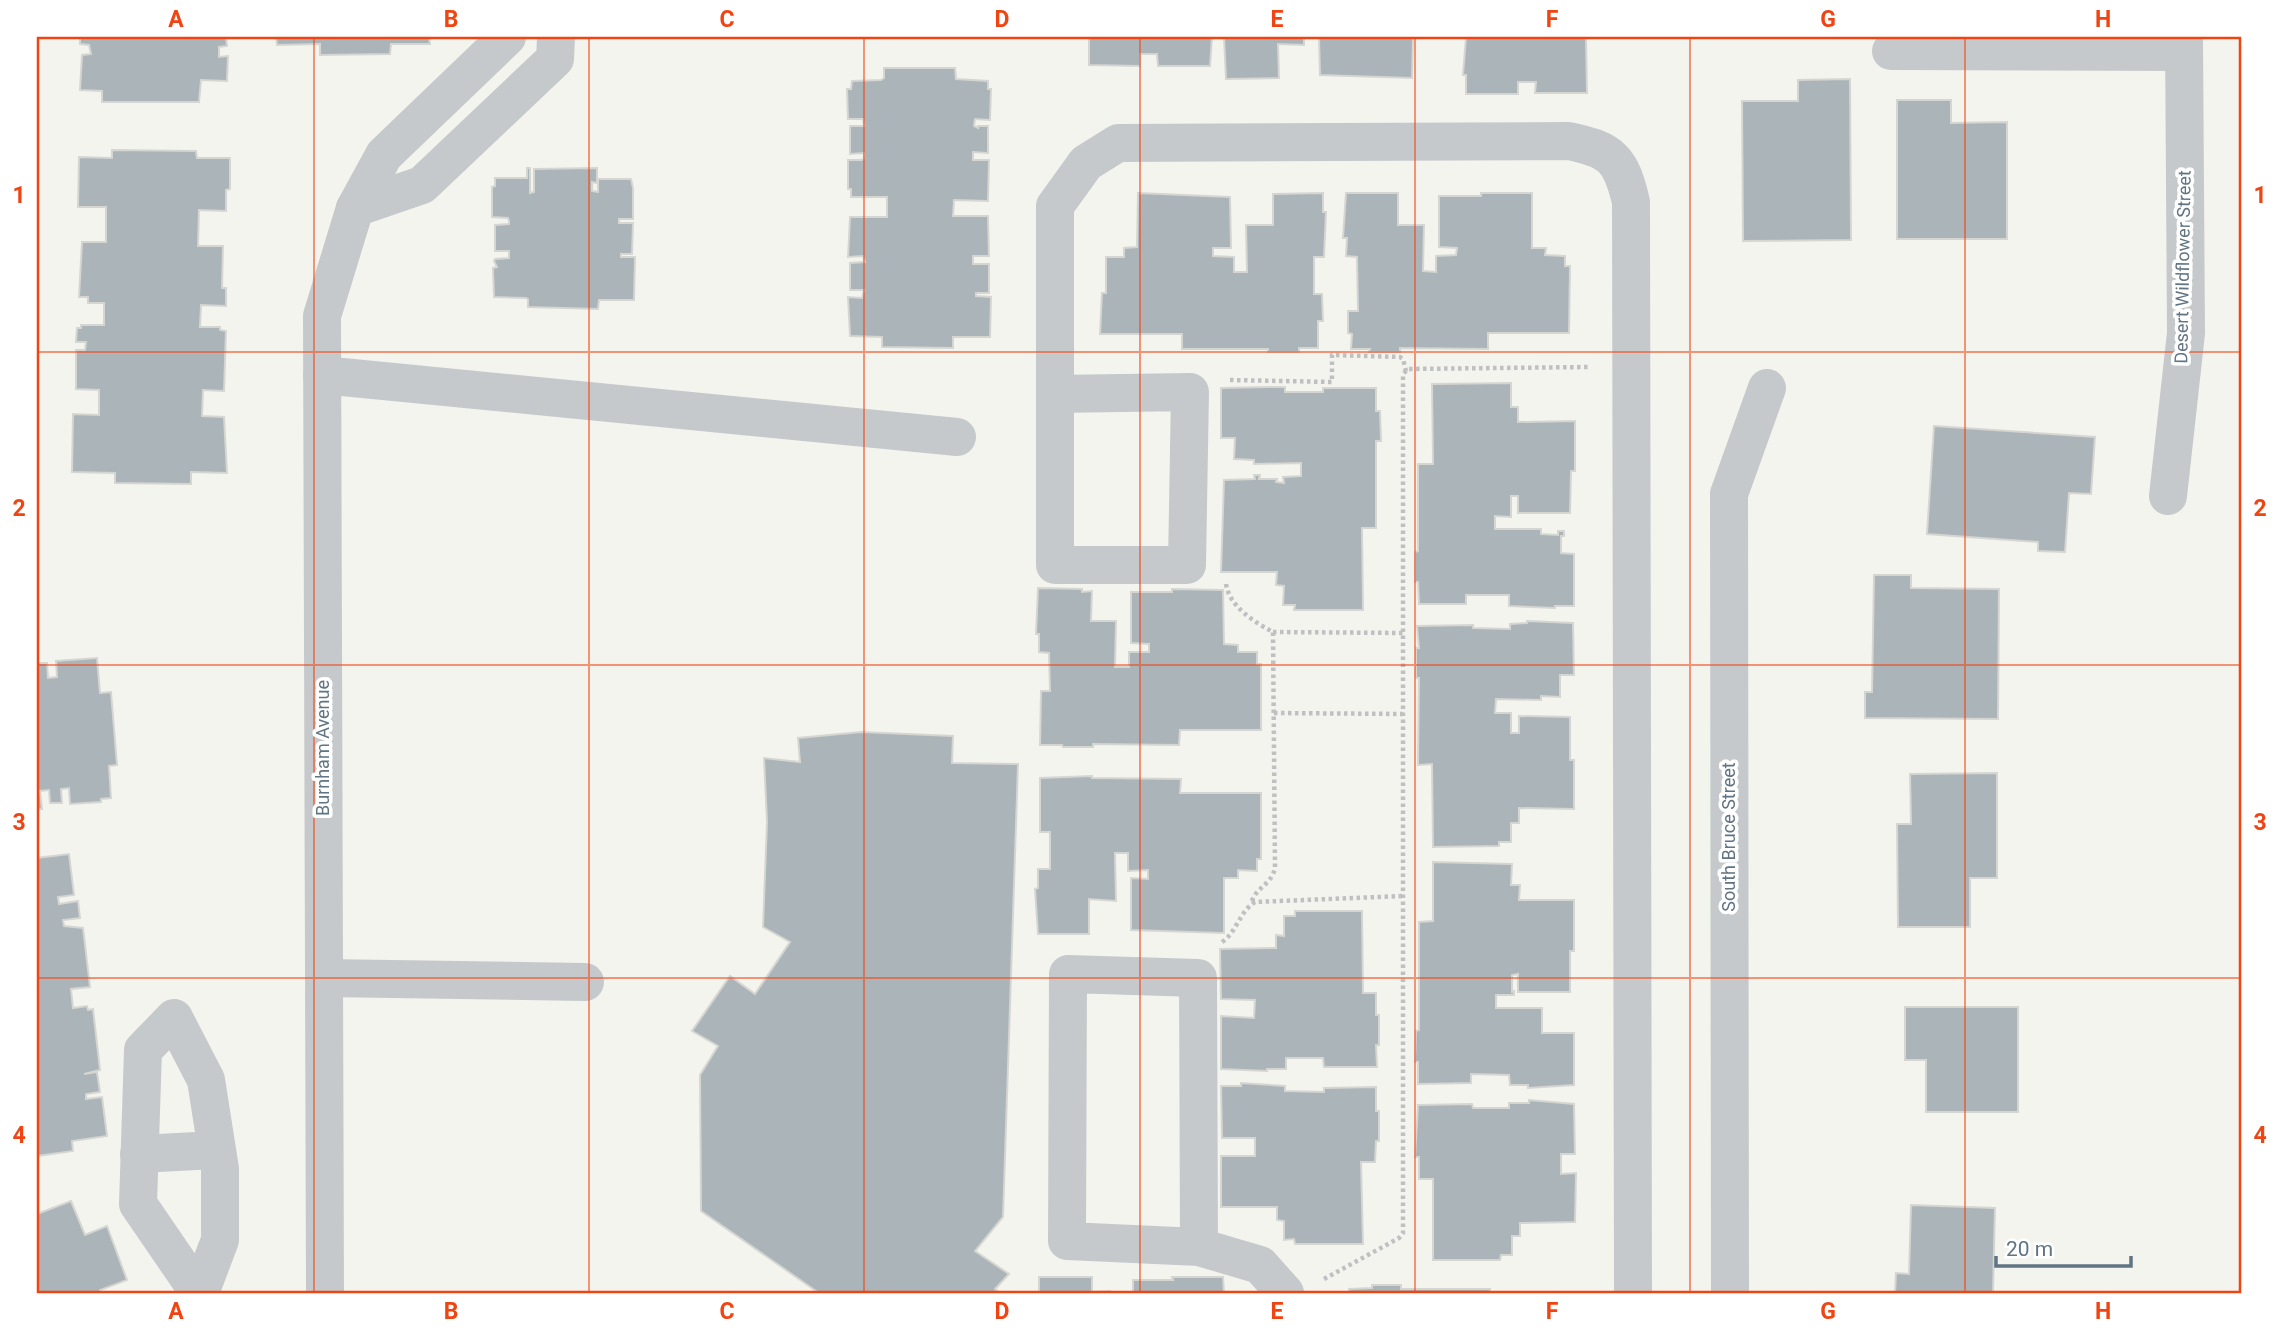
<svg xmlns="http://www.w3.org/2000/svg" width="2279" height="1330" viewBox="0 0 2279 1330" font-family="Roboto,sans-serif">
	<rect width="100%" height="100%" fill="#f4f4ef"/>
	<g fill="#abb4b8" stroke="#d5d5d2" stroke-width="2">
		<polygon points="80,37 226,37 227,46 219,47 219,57 228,56 227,81 201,80 199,102 102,102 102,91 80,90 82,55 91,54 89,45 80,44"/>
		<polygon points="276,37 429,37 430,44 391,44 390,54 320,55 320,44 277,45"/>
		<polygon points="1089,37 1212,37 1210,66 1158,66 1157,54 1140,54 1140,66 1089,65"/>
		<polygon points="1224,37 1304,37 1304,45 1278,44 1279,78 1226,79"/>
		<polygon points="1319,37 1413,37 1412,78 1320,75"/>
		<polygon points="1466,37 1600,37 1586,38 1587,93 1535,93 1536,82 1518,82 1518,94 1466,94 1466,75 1463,75"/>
		<polygon points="884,68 955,68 956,79 988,81 988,89 991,89 990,120 975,119 974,126 978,128 978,126 988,126 988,153 973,152 973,160 989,160 988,201 954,200 953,216 988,216 989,256 973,256 973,264 989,264 989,293 976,293 976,296 991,297 990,337 953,337 953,348 882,347 882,337 850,336 848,297 862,298 864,290 850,290 850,263 865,262 863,256 848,257 850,217 887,217 887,197 851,197 851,189 848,189 848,160 862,160 864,158 864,153 850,154 850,126 864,126 863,119 848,119 847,89 851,89 852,81 881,80 884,78"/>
		<polygon points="1850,79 1851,240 1743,241 1742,101 1798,101 1798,80"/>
		<polygon points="1897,100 1951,100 1951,123 2007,122 2007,239 1897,239"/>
		<polygon points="112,150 196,151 197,158 230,158 230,189 226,190 226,211 199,210 198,246 223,246 222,288 226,288 226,306 201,305 200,327 220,327 220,330 226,331 224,391 203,390 202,416 224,417 227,473 191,472 191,484 115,483 115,473 72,472 73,414 99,415 99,390 76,389 76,350 85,350 86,342 76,342 77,328 81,328 81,325 104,325 104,303 88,303 88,297 79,297 82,242 106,242 106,207 78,207 79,157 112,158"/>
		<polygon points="527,168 530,168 530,193 534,192 534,169 597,168 597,183 592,182 592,191 598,192 598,179 631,179 633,188 633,219 619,219 619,223 633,223 632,254 621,254 621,257 635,257 634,300 599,300 598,309 528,307 528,299 526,298 494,297 493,268 497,267 494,261 495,259 509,258 509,251 495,251 495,225 509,224 509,221 508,218 492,217 492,187 495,186 495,178 527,178"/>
		<polygon points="1138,193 1230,197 1231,248 1213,248 1213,256 1234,257 1234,272 1247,272 1246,225 1273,225 1273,194 1323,193 1323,212 1326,212 1324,257 1314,257 1314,294 1322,294 1323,321 1318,321 1318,348 1299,348 1299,352 1268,352 1268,349 1182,349 1182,334 1100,334 1102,293 1106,293 1106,257 1124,257 1124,248 1137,247"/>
		<polygon points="1346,193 1398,193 1398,225 1424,225 1423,271 1436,272 1436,256 1456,255 1457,248 1439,247 1439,196 1481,196 1481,193 1532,193 1532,248 1546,248 1545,255 1565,256 1565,266 1570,266 1569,333 1488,333 1488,349 1400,348 1400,352 1369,352 1370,349 1351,349 1352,334 1348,333 1348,311 1358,311 1357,257 1346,256 1347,238 1343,238"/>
		<polygon points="1511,383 1511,407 1518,407 1518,422 1575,421 1575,471 1571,471 1570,513 1518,513 1518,496 1511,496 1511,517 1495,516 1495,529 1541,529 1541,534 1558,535 1558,531 1564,531 1564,536 1561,536 1561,553 1574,554 1574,606 1555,606 1555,608 1509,606 1509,595 1466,595 1466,604 1419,604 1418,582 1415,582 1415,552 1418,551 1418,464 1433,464 1432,384"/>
		<polygon points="1267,387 1285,387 1285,392 1323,392 1323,388 1376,388 1376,411 1380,411 1381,441 1376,441 1376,528 1362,528 1363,610 1294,610 1295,605 1283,605 1284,586 1276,585 1277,572 1221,572 1224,480 1255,479 1254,475 1260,475 1259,479 1277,479 1276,482 1284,483 1283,477 1301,476 1301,463 1254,464 1254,460 1234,459 1235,438 1221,438 1221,388"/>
		<polygon points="1934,426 2095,437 2091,494 2069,493 2065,552 2038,551 2038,542 1927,534"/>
		<polygon points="1874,575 1911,575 1911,588 1999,589 1998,719 1865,718 1865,692 1872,692"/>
		<polygon points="1038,588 1082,589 1082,592 1092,591 1091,621 1116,621 1115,667 1129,667 1129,652 1149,652 1149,644 1131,643 1131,592 1172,592 1172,589 1223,590 1224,644 1238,645 1238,652 1257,652 1257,664 1261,664 1261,730 1180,730 1179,745 1093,744 1093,747 1063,747 1062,745 1040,745 1041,691 1050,691 1049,653 1039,652 1039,634 1036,634"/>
		<polygon points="1527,621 1573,623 1574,675 1560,675 1560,697 1541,696 1541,700 1496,699 1495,713 1511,713 1511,733 1519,733 1519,716 1570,717 1570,760 1574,760 1574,809 1519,808 1519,823 1511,823 1511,842 1499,842 1499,846 1433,847 1432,764 1418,765 1419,678 1416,678 1416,648 1419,648 1417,626 1473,625 1473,628 1510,629 1510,624 1527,623"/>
		<polygon points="97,658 100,693 111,692 117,765 109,766 111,798 101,799 101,802 70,804 69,788 61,789 62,803 50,803 49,790 40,791 42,809 37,809 37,663 47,663 48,678 57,677 56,661"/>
		<polygon points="861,732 953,736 952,763 1018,764 1003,1217 975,1251 1009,1274 995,1289 1000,1293 819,1293 701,1211 700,1075 718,1046 692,1031 730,976 755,994 790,942 763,927 767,822 764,758 800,762 798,738"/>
		<polygon points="1997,773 1997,878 1970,878 1970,927 1898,927 1897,824 1911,824 1910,774"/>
		<polygon points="1092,776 1092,778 1181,779 1180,793 1261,793 1261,859 1257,859 1257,871 1238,870 1238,878 1224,878 1224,933 1131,930 1131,878 1148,879 1148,870 1128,871 1128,853 1115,853 1116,901 1089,899 1089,934 1038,934 1035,889 1038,888 1038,869 1050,869 1050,832 1040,832 1040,778"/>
		<polygon points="69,854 74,895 58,897 59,904 78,901 80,918 63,920 64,926 83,928 90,987 71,989 73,1008 87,1006 88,1010 93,1009 100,1070 84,1074 97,1072 100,1092 86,1094 86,1099 102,1097 107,1136 72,1141 73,1151 37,1156 37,858"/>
		<polygon points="1433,862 1512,864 1511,885 1520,885 1519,900 1574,900 1574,951 1570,951 1570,992 1518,992 1518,974 1512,975 1512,992 1514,991 1514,995 1496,995 1496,1008 1542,1008 1542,1033 1574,1033 1574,1085 1528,1088 1528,1085 1510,1085 1509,1075 1471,1074 1471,1083 1418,1084 1418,1062 1415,1062 1416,1031 1419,1030 1419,922 1433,921"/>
		<polygon points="1295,911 1362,911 1363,993 1376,993 1376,1015 1379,1015 1379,1045 1376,1045 1377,1067 1324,1067 1323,1058 1286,1058 1286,1069 1267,1069 1267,1071 1221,1069 1221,1016 1254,1018 1255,1000 1221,999 1220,949 1276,948 1276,935 1284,936 1284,916 1295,916"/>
		<polygon points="1905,1007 2018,1007 2018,1112 1926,1112 1926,1060 1905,1060"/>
		<polygon points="1241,1083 1285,1086 1285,1091 1324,1092 1324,1088 1376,1087 1376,1111 1379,1111 1379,1141 1376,1141 1375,1162 1361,1162 1363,1244 1295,1244 1294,1239 1284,1240 1284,1221 1277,1220 1277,1207 1221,1207 1221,1156 1255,1156 1255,1138 1222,1138 1221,1086 1241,1086"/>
		<polygon points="1529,1100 1574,1104 1575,1154 1561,1154 1561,1174 1576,1173 1575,1222 1520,1223 1520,1236 1512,1236 1512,1255 1501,1255 1500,1260 1433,1260 1433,1179 1419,1179 1419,1157 1415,1157 1418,1105 1472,1104 1473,1108 1509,1108 1509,1103 1529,1103"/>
		<polygon points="71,1201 85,1235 107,1226 127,1280 100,1290 101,1293 37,1293 37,1214"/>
		<polygon points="1911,1205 1995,1208 1993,1293 1895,1293 1896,1273 1909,1274"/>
		<polygon points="1039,1277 1092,1277 1092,1292 1110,1291 1110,1293 1039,1293"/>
		<polygon points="1172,1277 1223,1277 1224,1293 1133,1293 1133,1280 1173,1280"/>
		<polygon points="1372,1285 1401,1285 1401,1289 1490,1289 1490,1293 1349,1293 1349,1289 1372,1288"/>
	</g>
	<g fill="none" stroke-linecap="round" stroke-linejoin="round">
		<g stroke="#bec0c2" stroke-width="4.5" stroke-dasharray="3.5 3.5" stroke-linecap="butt">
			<polyline points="1230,380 1332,382 1332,355 1400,357 1403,359 1406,371"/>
			<path d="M1226,584C1229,606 1254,622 1273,632L1275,868C1271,886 1255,887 1251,904"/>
			<polyline points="1273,632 1404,633"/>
			<polyline points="1274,713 1403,714"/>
			<path d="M1222,942C1237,932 1239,912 1255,902L1403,896"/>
			<polyline points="1324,1279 1399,1238 1403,1233 1403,374 1408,369 1589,367"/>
		</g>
		<g stroke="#c6c9cc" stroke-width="38">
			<polyline points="1891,51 2184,52"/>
			<polyline points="355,208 422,185 555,59 556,37"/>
			<polyline points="322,375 957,437"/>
			<path d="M1055,394L1190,392L1187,565H1055V206L1086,163L1118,143L1569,141C1612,150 1621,159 1631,202L1633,1293"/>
			<polyline points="2168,496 2186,333 2184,37"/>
			<polyline points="324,978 585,982"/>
			<polyline points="139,1154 216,1150"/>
			<polyline points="1199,1247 1198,978 1068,974 1067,1241 1199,1247 1260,1265 1285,1293"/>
			<polyline points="199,1293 138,1204 143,1050 174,1018 206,1080 220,1169 220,1240 200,1293"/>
			<polyline points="325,1293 322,316 355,208 384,155 507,37"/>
			<polyline points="1730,1293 1729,494 1767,388"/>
		</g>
	</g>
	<path fill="none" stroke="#f14413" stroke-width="2" stroke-opacity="0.55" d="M314,37V1293M589,37V1293M864,37V1293M1140,37V1293M1415,37V1293M1690,37V1293M1965,37V1293M37,352H2242M37,665H2242M37,978H2242"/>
	<g text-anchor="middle" stroke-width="7" stroke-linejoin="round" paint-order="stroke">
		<g font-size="18" fill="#607483" stroke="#fff">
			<text transform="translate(2183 267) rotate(-89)" y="6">Desert Wildflower Street</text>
			<text transform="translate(323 748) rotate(-90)" y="6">Burnham Avenue</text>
			<text transform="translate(1729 837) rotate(-90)" y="6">South Bruce Street</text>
		</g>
	</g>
	<rect width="2279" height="1330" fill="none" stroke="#ffffff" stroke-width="77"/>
	<path d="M1996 1256v10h135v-10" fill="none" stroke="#607483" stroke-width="3.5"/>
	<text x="2006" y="1256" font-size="21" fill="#607483" stroke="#ffffff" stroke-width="5" paint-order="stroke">20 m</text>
	<rect x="38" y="38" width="2202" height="1254" fill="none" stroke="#f14413" stroke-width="2.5"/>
	<g font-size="23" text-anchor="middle" font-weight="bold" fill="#f14413">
		<text x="176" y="27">A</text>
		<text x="451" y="27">B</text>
		<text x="727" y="27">C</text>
		<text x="1002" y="27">D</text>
		<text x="1277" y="27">E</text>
		<text x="1552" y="27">F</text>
		<text x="1828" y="27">G</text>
		<text x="2103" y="27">H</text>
		<text x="19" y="203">1</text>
		<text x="2260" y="203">1</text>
		<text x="19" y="516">2</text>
		<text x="2260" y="516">2</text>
		<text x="19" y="830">3</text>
		<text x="2260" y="830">3</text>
		<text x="19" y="1143">4</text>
		<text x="2260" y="1143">4</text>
		<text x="176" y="1319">A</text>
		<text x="451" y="1319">B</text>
		<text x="727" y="1319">C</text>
		<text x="1002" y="1319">D</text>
		<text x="1277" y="1319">E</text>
		<text x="1552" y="1319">F</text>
		<text x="1828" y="1319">G</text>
		<text x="2103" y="1319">H</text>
	</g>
</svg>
